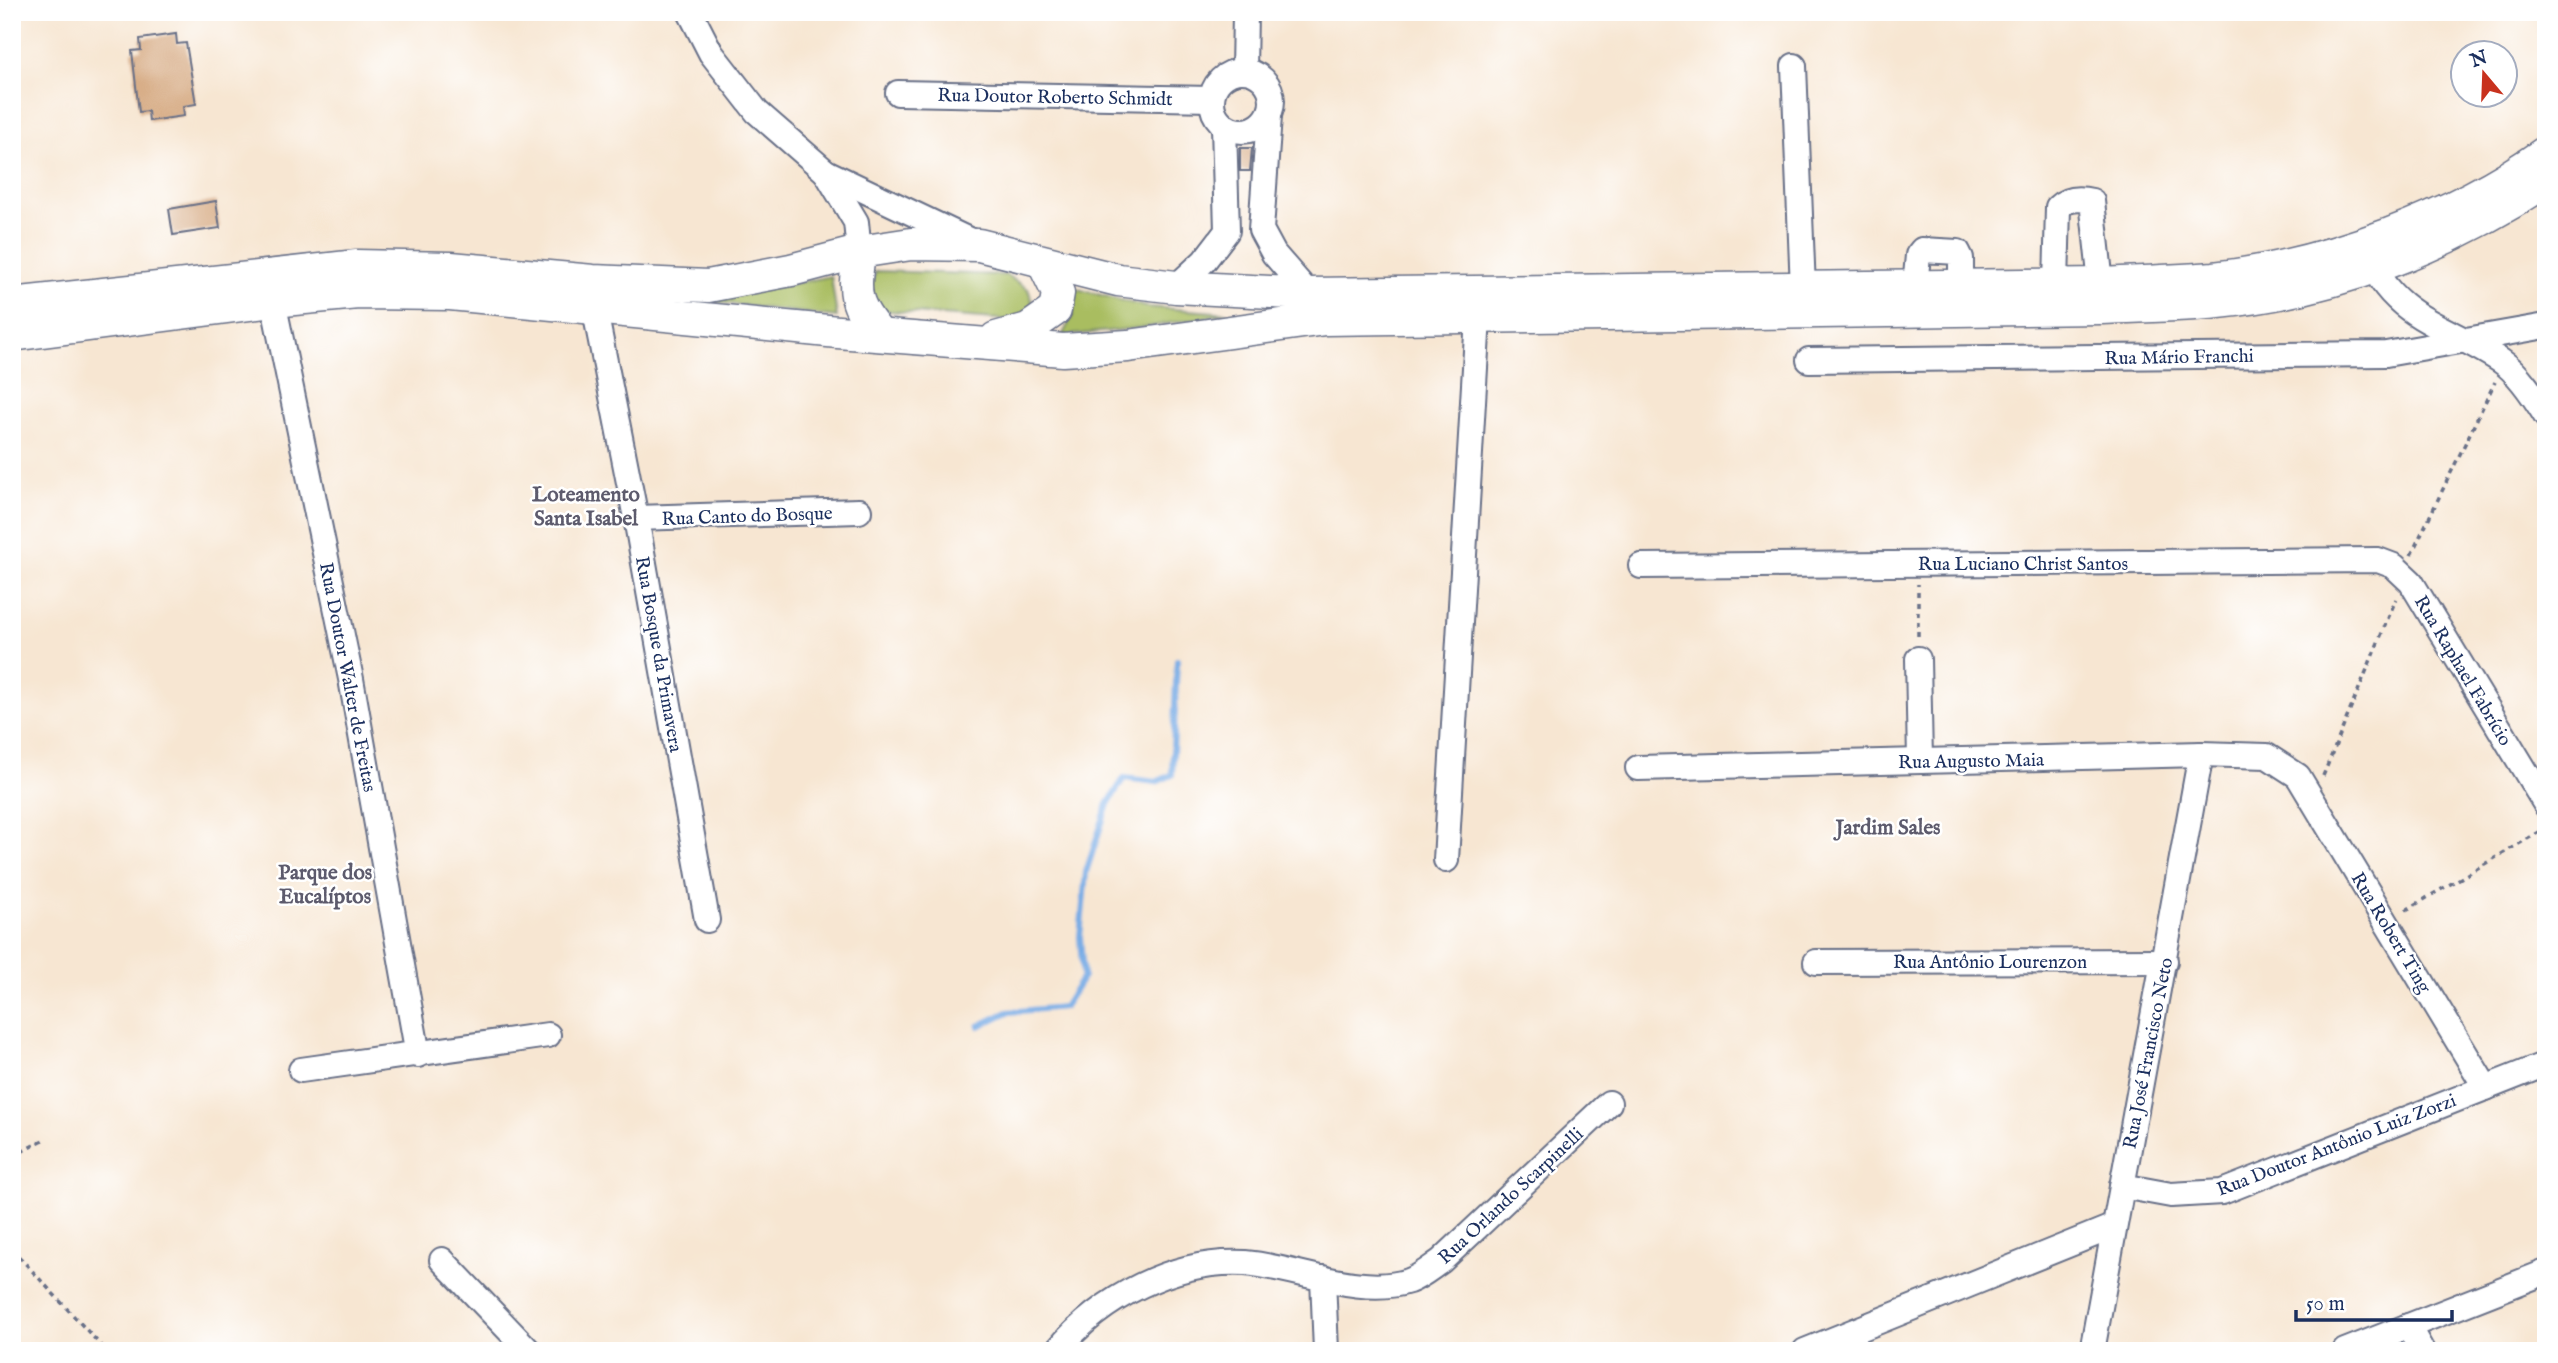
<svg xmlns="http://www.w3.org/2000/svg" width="2558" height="1363" viewBox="0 0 2558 1363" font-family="'IM FELL English',serif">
	<rect width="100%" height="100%" fill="#fff"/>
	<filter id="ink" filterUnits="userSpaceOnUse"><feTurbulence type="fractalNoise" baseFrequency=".0143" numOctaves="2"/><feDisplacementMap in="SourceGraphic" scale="14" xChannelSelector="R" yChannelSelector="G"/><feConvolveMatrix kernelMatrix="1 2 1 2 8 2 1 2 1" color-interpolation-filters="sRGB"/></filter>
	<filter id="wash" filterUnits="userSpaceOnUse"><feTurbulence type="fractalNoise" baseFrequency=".00686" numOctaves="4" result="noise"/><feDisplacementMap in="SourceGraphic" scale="28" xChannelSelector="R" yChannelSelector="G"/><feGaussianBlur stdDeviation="1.57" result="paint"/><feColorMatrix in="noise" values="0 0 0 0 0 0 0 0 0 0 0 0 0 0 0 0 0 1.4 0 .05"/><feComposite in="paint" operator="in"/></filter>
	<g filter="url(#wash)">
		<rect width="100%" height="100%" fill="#f7e6d2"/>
		<g fill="#a9bd61" stroke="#627660" stroke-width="2">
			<polygon points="876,271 1006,275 1028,289 1034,306 1025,318 1008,320 876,310 869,288"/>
			<polygon points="831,276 837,317 707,301"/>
			<polygon points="1074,288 1147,307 1228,313 1148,327 1062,336 1073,315"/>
		</g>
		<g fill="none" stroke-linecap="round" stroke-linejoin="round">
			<polyline stroke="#78ace5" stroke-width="6" points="979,1026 1008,1012 1064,1007 1083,977 1080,937 1086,872 1108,804 1124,778 1156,782 1172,775 1177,660"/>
		</g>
		<g id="blocks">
			<g fill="#d8ae88">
				<polygon points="176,34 177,44 186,43 196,104 183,106 184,116 149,121 148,111 139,112 132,51 141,50 140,39"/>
				<polygon points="1240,148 1252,148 1250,171 1240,171"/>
				<polygon points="216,201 220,228 173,235 169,209"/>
			</g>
		</g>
	</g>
	<g filter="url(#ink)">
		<use href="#blocks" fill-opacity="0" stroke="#686f87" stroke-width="2"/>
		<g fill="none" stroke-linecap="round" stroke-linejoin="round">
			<g stroke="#686f87" stroke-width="28">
				<g id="minor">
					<polyline points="690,12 711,53 757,112 826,172 975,243"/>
					<polyline points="1794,66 1803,289"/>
					<circle cx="1242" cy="101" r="30"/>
					<polyline points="1244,71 1245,12"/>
					<polyline points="898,93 1212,99"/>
					<polyline points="1269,116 1261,230 1274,254 1309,294"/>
					<polyline points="826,172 856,222 859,252"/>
					<path d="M2367,251C2389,318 2449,326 2501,361C2519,373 2535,398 2546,416"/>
					<path d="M2056,285L2058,207C2067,198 2080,198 2092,201L2101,284"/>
					<polyline points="1176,287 1204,261 1227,231 1224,126"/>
					<polyline points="1915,287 1918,255 1922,250 1958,252 1961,258 1961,286"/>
					<polyline points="273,301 351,679 418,1055"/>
					<polyline points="594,306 636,518 707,920"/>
					<polyline points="1809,360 2386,354 2546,326"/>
					<polyline points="636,518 859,511"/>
					<polyline points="1641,566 2378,560 2394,566 2411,582 2546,805"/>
					<polyline points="1918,659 1920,761"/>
					<polyline points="1638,768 2201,754 2267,756 2298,776 2486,1088"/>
					<polyline points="1446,860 1478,317"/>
					<polyline points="1816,962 2165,961"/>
					<polyline points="301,1070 548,1035"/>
					<polyline points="2122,1186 2171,1195 2222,1192 2546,1064"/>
					<polyline points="442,1260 529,1351"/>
					<polyline points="1323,1278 1326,1351"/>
					<polyline points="2408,1326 2422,1351"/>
					<path d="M1057,1351C1101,1297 1175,1259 1245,1263C1295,1267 1360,1297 1409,1281C1420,1277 1432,1267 1441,1261L1609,1103"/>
					<polyline points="1805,1351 2112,1227"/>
					<polyline points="2092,1351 2201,754"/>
					<polyline points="2345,1351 2546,1272"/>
				</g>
			</g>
			<g stroke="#686f87" stroke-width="35">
				<g id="major">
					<path d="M859,252C854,293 852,302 880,335"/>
					<path d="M12,304L357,266L451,268L593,281L708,286L791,270L859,252L911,244L979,245L1118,280L1176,287L1309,294L2101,284C2139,282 2176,281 2214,278C2326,265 2454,218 2546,152"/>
					<path d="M12,335L273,301L358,293L450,294L838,332L1063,350L1128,346L1325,319L2101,308C2140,306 2179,306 2218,302C2335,291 2449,245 2546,181"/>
					<polyline points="996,338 1028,329 1055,310 1058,293 1043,262"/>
				</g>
			</g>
			<g stroke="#686f87" stroke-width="3.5" stroke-dasharray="5 5" stroke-linecap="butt">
				<polyline points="2411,555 2495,382"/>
				<polyline points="1918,636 1918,584"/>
				<polyline points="2323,776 2396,599"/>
				<polyline points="2406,910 2546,828"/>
				<polyline points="12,1157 43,1140"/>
				<polyline points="12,1249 106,1351"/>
			</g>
			<use href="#minor" stroke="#fff" stroke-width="24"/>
			<use href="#major" stroke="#fff" stroke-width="32"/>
		</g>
	</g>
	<g text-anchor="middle" stroke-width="5" stroke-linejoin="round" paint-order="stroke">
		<g font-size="19" fill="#1b2f5e" stroke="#fff">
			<text transform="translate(1055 96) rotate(1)" y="7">Rua Doutor Roberto Schmidt</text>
			<text transform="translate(2179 356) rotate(-1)" y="7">Rua Mário Franchi</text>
			<text transform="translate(747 515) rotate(-2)" y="7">Rua Canto do Bosque</text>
			<text x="2023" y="570">Rua Luciano Christ Santos</text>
			<text transform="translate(660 654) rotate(80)" y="7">Rua Bosque da Primavera</text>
			<text transform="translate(2464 670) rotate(59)" y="7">Rua Raphael Fabrício</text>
			<text transform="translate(349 677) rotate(79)" y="7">Rua Doutor Walter de Freitas</text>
			<text transform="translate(1971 760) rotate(-1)" y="7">Rua Augusto Maia</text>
			<text transform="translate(2392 932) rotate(59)" y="7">Rua Robert Ting</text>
			<text x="1990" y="968">Rua Antônio Lourenzon</text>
			<text transform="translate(2147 1053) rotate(-79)" y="7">Rua José Francisco Neto</text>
			<text transform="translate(2336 1144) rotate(-21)" y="7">Rua Doutor Antônio Luiz Zorzi</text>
			<text transform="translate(1510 1195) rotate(-43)" y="7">Rua Orlando Scarpinelli</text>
		</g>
		<g font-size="21" font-weight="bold" fill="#5d5b6d" stroke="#fff">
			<text x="586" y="501">Loteamento<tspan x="586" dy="24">Santa Isabel</tspan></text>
			<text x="1888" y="834">Jardim Sales</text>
			<text x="325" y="879">Parque dos<tspan x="325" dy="24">Eucalíptos</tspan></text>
		</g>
	</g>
	<rect width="2558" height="1363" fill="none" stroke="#fff" stroke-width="42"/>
	<g transform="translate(2484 74) rotate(341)"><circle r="33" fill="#ffffff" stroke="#a4acbf" stroke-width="2"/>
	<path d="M0-5L12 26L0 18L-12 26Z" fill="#c8321e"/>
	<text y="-10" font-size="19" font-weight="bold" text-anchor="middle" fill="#1b2f5e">N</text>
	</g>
	<path d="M2296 1310v10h156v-10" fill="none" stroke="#1b2f5e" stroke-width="3.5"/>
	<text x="2306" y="1310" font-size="21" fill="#1b2f5e" stroke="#ffffff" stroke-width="5" paint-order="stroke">50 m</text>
</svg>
